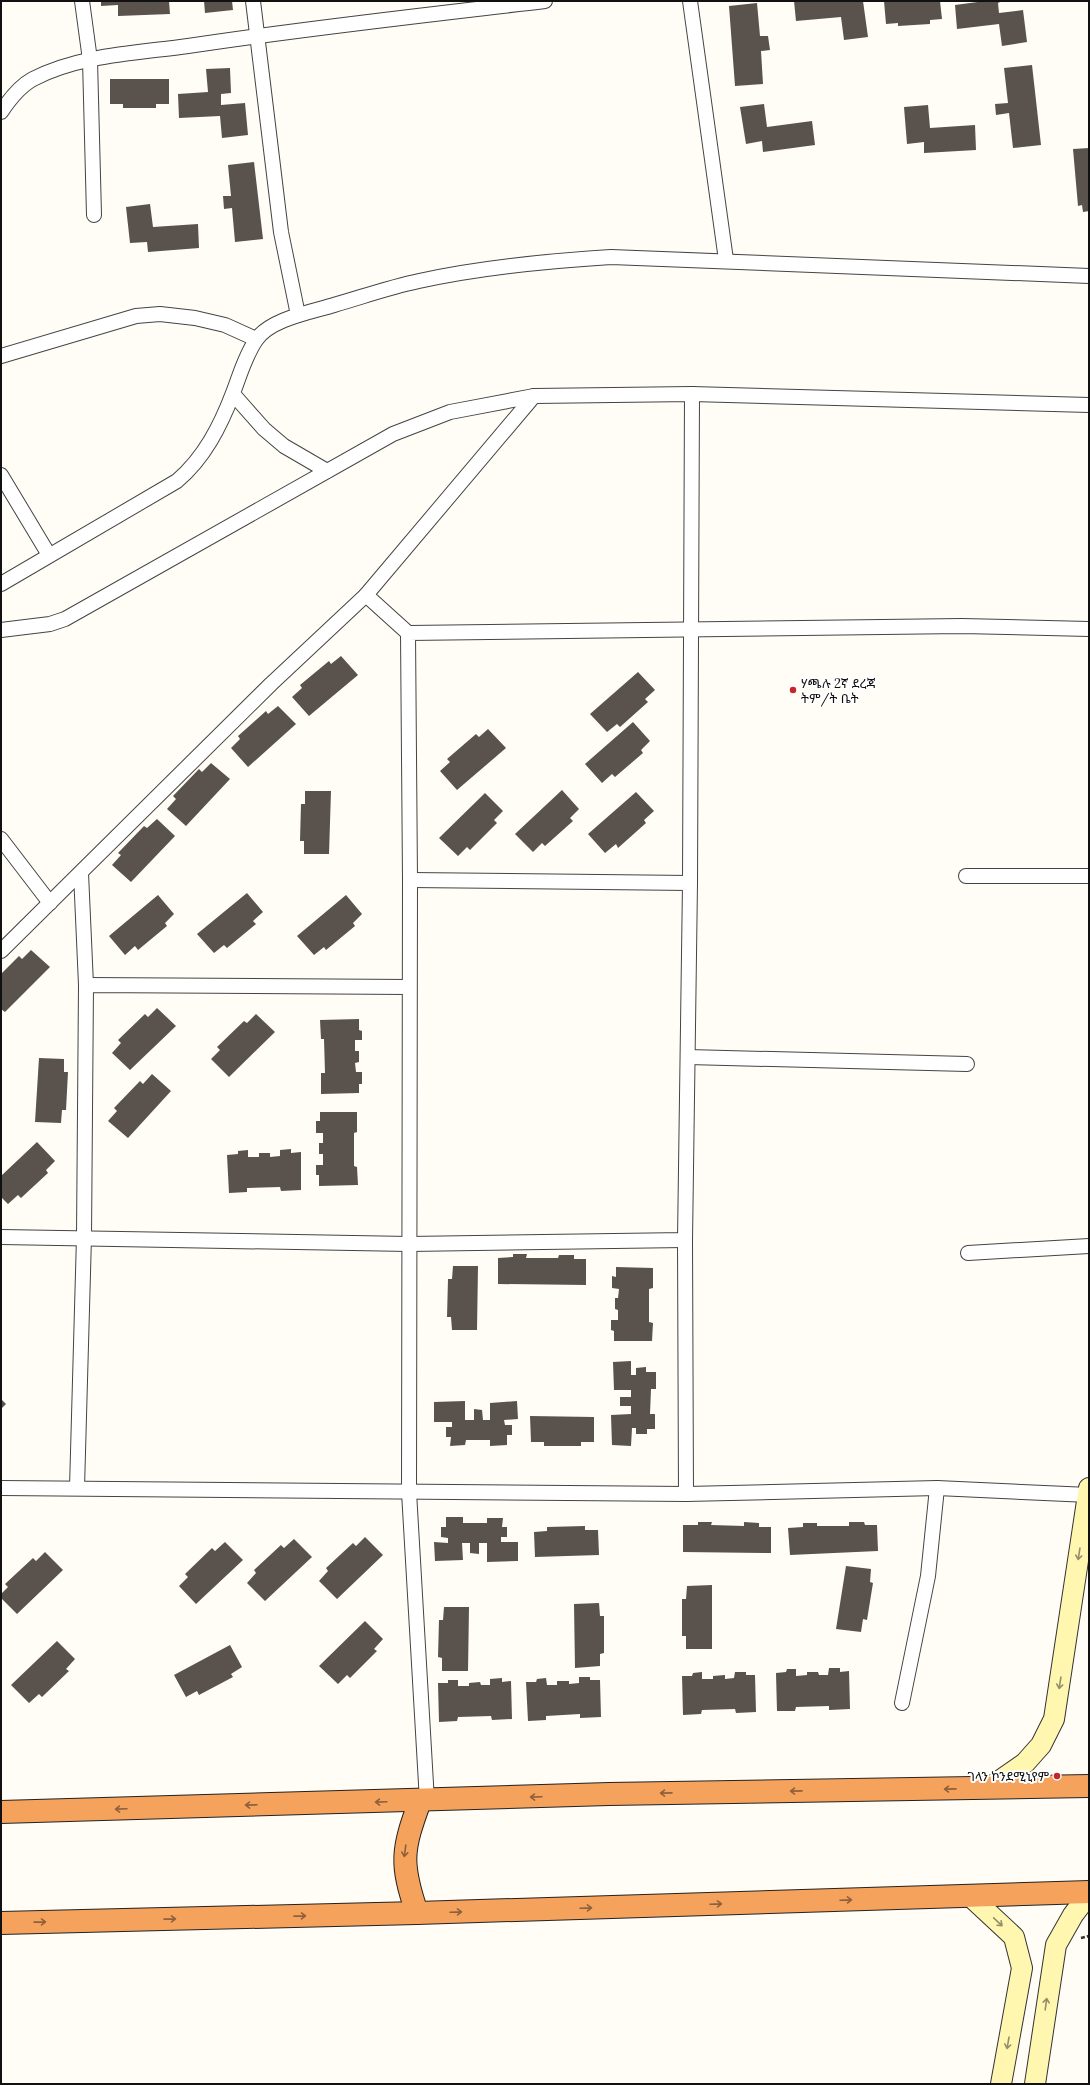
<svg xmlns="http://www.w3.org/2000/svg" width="1090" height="2085" viewBox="0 0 1090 2085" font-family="Lora,'Noto Sans Ethiopic',serif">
	<rect width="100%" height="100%" fill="#fffdf5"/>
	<g fill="#5a524d">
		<polygon points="101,1 169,1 170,14 118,16 118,5 101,6"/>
		<polygon points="204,1 232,1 233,10 205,13"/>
		<polygon points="794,1 863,1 868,37 844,40 841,17 796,21"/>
		<polygon points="884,1 940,1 942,19 930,20 930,24 898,26 898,23 886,24"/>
		<polygon points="985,1 1002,1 998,3 999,13 1023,10 1027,42 1002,46 999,24 957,29 955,5"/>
		<polygon points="757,3 760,36 768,36 770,50 761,51 763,84 735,86 729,6"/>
		<polygon points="1032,65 1041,145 1013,148 1009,113 996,115 995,104 1008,103 1004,68"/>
		<polygon points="230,68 231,93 221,94 221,105 245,103 248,135 222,138 220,116 179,118 178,94 208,92 206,69"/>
		<polygon points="110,79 169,79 169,104 156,104 156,108 123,108 123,104 110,104"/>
		<polygon points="764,104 767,127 812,121 815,145 763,152 762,141 746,144 740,107"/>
		<polygon points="928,105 930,128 975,125 976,150 924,153 924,142 907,144 904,107"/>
		<polygon points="1089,148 1089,211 1083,212 1082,205 1078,206 1073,149"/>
		<polygon points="254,162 263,239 235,242 232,208 224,209 223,196 231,196 228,165"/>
		<polygon points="150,204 153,227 198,224 199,248 148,252 147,242 130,243 126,207"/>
		<polygon points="341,656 358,675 309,716 292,697 302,688 300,685 329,661 331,664"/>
		<polygon points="638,672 655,690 645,699 648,702 620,727 617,724 607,732 590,714"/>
		<polygon points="278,706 296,724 248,767 231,748 240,739 238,736 266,711 268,714"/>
		<polygon points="633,722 650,741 641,750 643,753 615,777 612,774 602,783 585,764"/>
		<polygon points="488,729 506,748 457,790 440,771 450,762 447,759 476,734 479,737"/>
		<polygon points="211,763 230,779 186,826 167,809 176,799 173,796 199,769 202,772"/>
		<polygon points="562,790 579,809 570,818 573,821 545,846 542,843 533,852 515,834"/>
		<polygon points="305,791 331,791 329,854 304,854 304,841 300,841 301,804 305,804"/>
		<polygon points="636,792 654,811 644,820 646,823 618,848 616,844 605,853 588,834"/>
		<polygon points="485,793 503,811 494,820 497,823 470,850 467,847 458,856 439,838"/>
		<polygon points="157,819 175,836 131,882 112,865 121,855 118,853 144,826 147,828"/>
		<polygon points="247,893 263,912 253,921 256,924 227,948 224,945 214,953 197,934"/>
		<polygon points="158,895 174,914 165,923 167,926 138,950 135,946 125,955 109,936"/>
		<polygon points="346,895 362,914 353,923 355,926 326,950 324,947 314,955 297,936"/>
		<polygon points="31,950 50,967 5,1012 1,1009 1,974 19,956 22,959"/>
		<polygon points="157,1008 176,1026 130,1070 112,1053 121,1043 118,1040 145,1014 148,1017"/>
		<polygon points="256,1014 275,1032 229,1077 211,1059 220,1050 217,1047 244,1021 247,1023"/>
		<polygon points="359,1019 359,1030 362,1031 362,1040 355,1040 355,1051 359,1051 359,1062 355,1063 356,1072 362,1072 362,1084 359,1084 359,1093 321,1094 321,1073 325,1073 324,1039 321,1039 320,1020"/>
		<polygon points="39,1058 64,1059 64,1072 68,1072 66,1110 62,1110 61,1123 35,1122"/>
		<polygon points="152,1074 171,1091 128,1138 108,1121 117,1111 114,1108 140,1081 143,1084"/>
		<polygon points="320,1112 357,1112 357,1132 354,1133 354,1166 357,1167 358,1185 319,1186 319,1175 316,1175 316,1165 323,1165 323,1154 319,1154 319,1143 323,1143 323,1133 316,1133 316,1121 320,1121"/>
		<polygon points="37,1142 55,1161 46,1170 48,1173 21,1198 18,1195 8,1204 1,1197 1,1176"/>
		<polygon points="291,1149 291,1153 301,1152 301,1190 281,1191 280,1187 247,1188 247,1192 229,1193 227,1155 238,1154 238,1151 248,1150 248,1157 259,1157 259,1153 270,1153 270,1157 280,1156 280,1150"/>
		<polygon points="513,1254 527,1254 526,1258 558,1258 559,1255 574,1255 574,1259 586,1259 586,1285 498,1284 498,1258 513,1257"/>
		<polygon points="453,1266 478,1266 477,1330 452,1330 451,1317 447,1317 448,1279 452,1279"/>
		<polygon points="616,1267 653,1268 653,1288 649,1289 649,1322 653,1323 652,1341 614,1341 614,1331 611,1330 611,1320 618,1320 618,1310 615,1309 615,1298 618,1298 619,1289 612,1288 612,1276 616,1277"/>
		<polygon points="631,1361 631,1375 636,1375 636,1368 646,1367 646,1372 656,1372 656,1389 651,1389 650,1414 655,1414 655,1429 647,1429 647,1434 636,1434 636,1428 632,1428 631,1446 612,1445 611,1415 631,1414 631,1406 620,1406 620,1397 631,1397 631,1390 614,1390 613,1362"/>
		<polygon points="1,1399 6,1404 1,1409"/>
		<polygon points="465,1401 465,1420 474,1420 474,1409 482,1410 483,1420 490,1420 490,1403 517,1401 518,1419 504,1420 505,1425 512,1425 512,1435 507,1435 507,1445 490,1446 490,1440 466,1440 465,1445 450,1446 451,1437 446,1437 446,1427 452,1427 452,1422 434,1422 434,1402"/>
		<polygon points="530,1416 594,1417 594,1442 581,1442 581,1446 544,1446 544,1442 531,1442"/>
		<polygon points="446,1517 463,1517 463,1523 487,1523 487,1518 503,1518 502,1527 507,1527 507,1537 501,1537 501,1542 518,1542 518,1561 487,1562 487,1543 479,1543 479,1554 470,1553 470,1543 462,1543 463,1560 435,1561 434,1542 448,1543 448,1538 441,1537 441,1527 446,1527"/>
		<polygon points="698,1522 712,1522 711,1525 744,1526 744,1522 759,1523 759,1527 771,1527 771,1553 683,1552 683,1525 698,1525"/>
		<polygon points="849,1522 864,1522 865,1525 877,1525 878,1551 790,1555 788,1528 803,1527 803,1523 817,1523 817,1526 849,1526"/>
		<polygon points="585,1526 585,1530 598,1530 599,1555 535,1557 534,1532 547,1531 547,1527"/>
		<polygon points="365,1537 383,1555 337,1599 319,1581 328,1571 326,1568 353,1543 356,1546"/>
		<polygon points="294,1539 312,1557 265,1601 247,1583 256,1573 254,1570 281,1545 284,1548"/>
		<polygon points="225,1542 243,1560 196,1604 179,1586 188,1577 185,1574 212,1548 215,1551"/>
		<polygon points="45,1552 63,1570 17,1614 1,1598 1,1594 8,1587 5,1584 33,1558 36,1561"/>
		<polygon points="846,1566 871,1569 870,1582 873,1583 867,1620 863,1619 861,1632 836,1629"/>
		<polygon points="712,1585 712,1649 686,1649 686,1636 682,1636 682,1599 686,1599 687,1586"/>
		<polygon points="599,1603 600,1616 604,1616 604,1653 600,1654 600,1666 575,1668 574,1604"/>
		<polygon points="444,1607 469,1607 468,1671 442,1671 442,1658 438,1657 439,1620 443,1620"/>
		<polygon points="365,1621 383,1639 374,1649 377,1651 350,1678 347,1675 338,1684 319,1666"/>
		<polygon points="57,1641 75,1659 66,1669 69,1671 42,1697 39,1694 29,1703 11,1685"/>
		<polygon points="230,1645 242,1667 231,1674 233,1677 199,1695 197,1691 186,1697 174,1675"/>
		<polygon points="829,1668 840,1668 840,1672 849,1671 850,1709 829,1710 829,1706 796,1707 795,1711 777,1711 776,1673 786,1672 787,1669 796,1669 796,1676 807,1675 807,1672 818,1672 819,1675 828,1675"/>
		<polygon points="702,1672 702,1679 713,1679 713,1676 725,1675 725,1679 734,1678 735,1672 746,1672 746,1675 755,1675 756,1712 736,1713 735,1709 702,1710 701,1714 683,1715 682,1676 692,1676 693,1673"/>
		<polygon points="579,1677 590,1677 590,1680 600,1680 601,1717 580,1718 580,1714 546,1716 546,1720 528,1721 526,1682 536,1682 537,1679 546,1678 547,1685 557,1685 557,1681 569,1681 569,1684 579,1683"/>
		<polygon points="502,1678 502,1682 511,1681 512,1719 492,1720 491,1716 458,1717 457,1721 439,1722 438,1683 448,1683 448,1680 458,1680 458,1686 469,1686 469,1683 480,1682 481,1685 490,1685 490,1679"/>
	</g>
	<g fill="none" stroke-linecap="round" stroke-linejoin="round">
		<g stroke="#444" stroke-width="16">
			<g id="street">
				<polyline points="82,1 90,60 94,215"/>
				<polyline points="253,1 281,232 298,315"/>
				<polyline points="690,1 726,260"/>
				<path d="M1,112C9,100 20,86 33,79C79,55 137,53 188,46C307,28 426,15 545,1"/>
				<polyline points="1,356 136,316 160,314 195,318 225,325 256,339"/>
				<polyline points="233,394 264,429 284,446 327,471"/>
				<polyline points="1,475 49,555"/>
				<path d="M1,584L177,481C204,458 220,427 233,393C240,375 245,356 256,340C270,319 311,312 334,305C362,297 390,287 419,281C482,267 547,261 611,257L1089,276"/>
				<polyline points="366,595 534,396"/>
				<polyline points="1,630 50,624 65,619 393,434 450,412 534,396 692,394 1089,405"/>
				<polyline points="1,839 50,903"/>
				<polyline points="81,873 86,985"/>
				<polyline points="966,876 1089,876"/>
				<polyline points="690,883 692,394"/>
				<polyline points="1,951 271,684 366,595 408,633"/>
				<polyline points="688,1057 967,1064"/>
				<polyline points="1,1237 409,1244 685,1240 690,883 410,880"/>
				<polyline points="685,1240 686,1494"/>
				<polyline points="968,1253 1089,1246"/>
				<polyline points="1,1488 686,1494 937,1488 1089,1495"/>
				<polyline points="77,1488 84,1237 86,985 409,987"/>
				<polyline points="902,1703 928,1576 937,1488"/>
				<polyline points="427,1801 409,1492 410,880 408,633 962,626 1089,629"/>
			</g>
		</g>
		<g stroke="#333" stroke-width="22">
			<g id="secondary">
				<polyline points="989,1788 1025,1763 1041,1745 1054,1719 1089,1488"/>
				<polyline points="970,1896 1014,1937 1022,1968 1001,2084"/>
				<polyline points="1035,2084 1056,1945 1073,1915 1089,1894"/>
			</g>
		</g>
		<g stroke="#222" stroke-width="24">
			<g id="highway">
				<polyline points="1,1812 609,1794 1089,1786"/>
				<path d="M417,1913C400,1863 402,1850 420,1801"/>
				<polyline points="1,1923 417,1913 1089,1892"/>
			</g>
		</g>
		<polyline stroke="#333" stroke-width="2.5" stroke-dasharray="4 2" stroke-linecap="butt" points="1081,1938 1089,1936"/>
		<use href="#street" stroke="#fff" stroke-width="14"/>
		<use href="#secondary" stroke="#fff6b0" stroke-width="20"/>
		<use href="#highway" stroke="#f5a25d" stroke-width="22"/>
	</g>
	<defs><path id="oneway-shaft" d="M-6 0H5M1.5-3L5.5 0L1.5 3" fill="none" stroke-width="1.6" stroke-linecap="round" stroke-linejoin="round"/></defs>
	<g stroke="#948f68">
		<use href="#oneway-shaft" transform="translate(1079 1554) rotate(99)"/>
		<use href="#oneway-shaft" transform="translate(1060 1683) rotate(99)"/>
		<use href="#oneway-shaft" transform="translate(998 1922) rotate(43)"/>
		<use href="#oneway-shaft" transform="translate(1046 2004) rotate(-82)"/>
		<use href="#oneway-shaft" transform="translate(1008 2043) rotate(100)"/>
	</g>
	<g stroke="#8e613b">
		<use href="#oneway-shaft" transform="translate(950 1789) rotate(179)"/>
		<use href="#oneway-shaft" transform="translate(796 1791) rotate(179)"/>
		<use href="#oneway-shaft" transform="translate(666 1793) rotate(179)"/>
		<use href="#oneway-shaft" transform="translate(536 1797) rotate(178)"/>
		<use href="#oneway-shaft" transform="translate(381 1802) rotate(178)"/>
		<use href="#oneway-shaft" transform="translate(251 1805) rotate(178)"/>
		<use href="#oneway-shaft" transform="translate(121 1809) rotate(178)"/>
		<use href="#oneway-shaft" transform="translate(405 1851) rotate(98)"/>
		<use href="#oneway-shaft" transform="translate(846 1900) rotate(-2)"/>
		<use href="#oneway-shaft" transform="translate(716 1904) rotate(-2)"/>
		<use href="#oneway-shaft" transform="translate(586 1908) rotate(-2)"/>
		<use href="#oneway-shaft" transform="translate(456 1912) rotate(-2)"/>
		<use href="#oneway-shaft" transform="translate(300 1916) rotate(-1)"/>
		<use href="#oneway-shaft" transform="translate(170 1919) rotate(-1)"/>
		<use href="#oneway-shaft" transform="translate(40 1922) rotate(-1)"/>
	</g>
	<g fill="#c4262e" stroke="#fff" stroke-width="1.5">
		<circle cx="793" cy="690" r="4"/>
		<circle cx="1057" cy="1776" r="4"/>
	</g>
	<g text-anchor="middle" stroke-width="4" stroke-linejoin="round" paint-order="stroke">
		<g font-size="13" fill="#111" stroke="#fff" text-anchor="start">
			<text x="801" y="688">ሃጫሉ 2ኛ ደረጃ<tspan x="801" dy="15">ትም/ት ቤት</tspan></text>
			<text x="1049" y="1781" text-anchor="end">ገላን ኮንደሚኒየም</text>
		</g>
	</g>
	<rect width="1090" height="2085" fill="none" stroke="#111111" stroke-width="4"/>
</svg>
